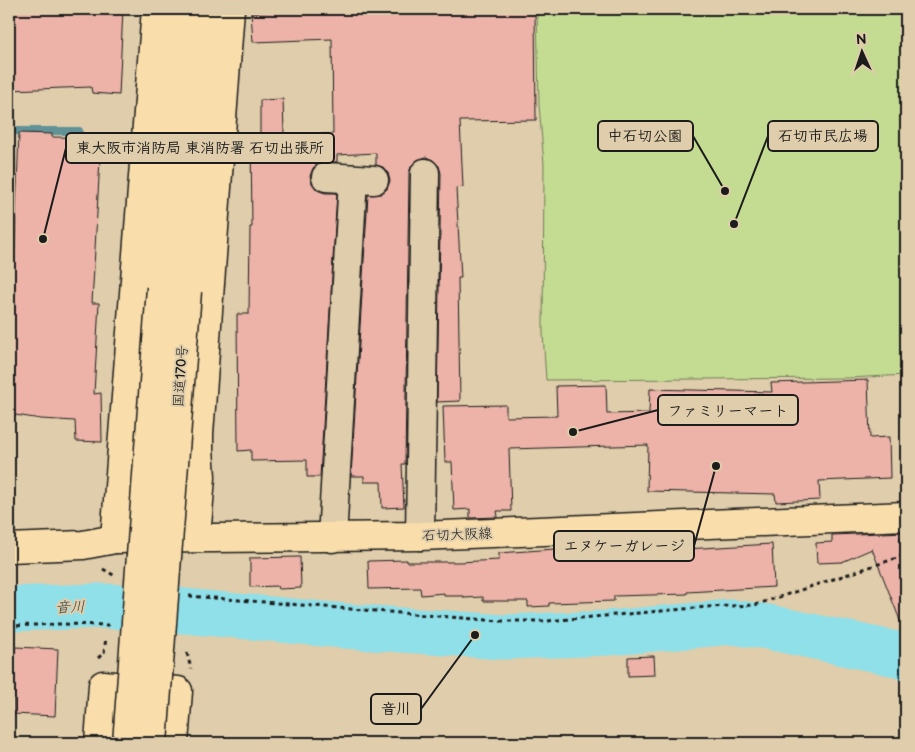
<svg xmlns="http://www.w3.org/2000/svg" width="915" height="752" viewBox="0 0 915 752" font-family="'Balsamiq Sans','Klee One',sans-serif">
	<rect width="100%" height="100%" fill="#dfcdab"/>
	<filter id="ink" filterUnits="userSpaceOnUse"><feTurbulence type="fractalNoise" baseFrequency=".02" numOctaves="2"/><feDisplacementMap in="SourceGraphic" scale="10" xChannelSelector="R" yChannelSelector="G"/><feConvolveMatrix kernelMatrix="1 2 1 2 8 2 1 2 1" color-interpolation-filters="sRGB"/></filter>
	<g filter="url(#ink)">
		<polygon fill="#c3dc92" stroke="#707c57" points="537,9 906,9 906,375 849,378 546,380 543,333 544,164 539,105"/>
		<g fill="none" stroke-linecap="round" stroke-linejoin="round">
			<polyline stroke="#619297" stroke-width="8" points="9,131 79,131"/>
			<polyline stroke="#8fe0e9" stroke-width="45" points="9,609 100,606 152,608 345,626 504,637 608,633 732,622 768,627 901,655 906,658"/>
		</g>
		<g fill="#edb3a8" stroke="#1c1c1c">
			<polygon points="9,9 123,9 119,95 92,93 91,87 9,90"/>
			<polygon points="293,9 535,9 536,120 460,121 463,187 456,188 461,278 458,278 460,401 437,402 441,173 439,166 433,160 426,157 417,160 412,165 409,172 405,464 402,464 404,507 382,508 381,482 364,482 364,476 351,476 368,195 381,194 387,189 390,181 388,173 383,167 376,165 376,153 337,155 337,162 327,161 319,163 313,168 310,176 312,183 317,190 325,193 337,193 320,477 307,477 307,460 251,461 251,450 238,451 237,314 249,314 250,227 252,227 251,139 260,139 260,100 283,99 284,134 333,134 332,39 253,42 251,13 293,10"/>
			<polygon points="19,133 52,134 52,137 104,138 103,159 100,159 92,303 99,303 94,394 101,393 102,442 76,441 75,421 41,419 9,414 9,263 14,263"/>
			<polygon points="868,380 870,438 889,437 890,478 819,481 820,500 776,502 775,494 647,491 648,445 509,449 511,511 497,511 498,517 470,518 470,509 454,510 452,462 445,462 443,406 506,405 506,417 557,416 556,386 606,385 607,414 649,413 650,389 772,392 771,383"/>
			<polygon points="906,532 906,534 900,537 902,568 906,567 906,633 905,633 872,549 842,562 817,563 816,543 832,542 832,535"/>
			<polygon points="772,544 774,587 687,592 687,594 614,596 614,601 549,603 549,606 528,607 528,601 483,601 483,597 464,598 464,596 444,596 444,593 421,595 420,588 369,589 368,561 407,560 407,562 459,562 499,560 499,553 555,549 685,545 685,549"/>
			<polygon points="300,557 301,588 278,589 277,586 250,587 250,558"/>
			<polygon points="15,647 58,649 55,716 13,714"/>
			<polygon points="654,656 655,675 628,676 628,657"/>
		</g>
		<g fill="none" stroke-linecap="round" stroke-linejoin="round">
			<g stroke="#1c1c1c" stroke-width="31">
				<g id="minor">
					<polyline points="326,177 374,180"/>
					<polyline points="420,536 425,173"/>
					<polyline points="332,538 353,179"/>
				</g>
			</g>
			<g stroke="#1c1c1c" stroke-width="31">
				<polyline id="major" points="9,548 83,545 115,539 420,536 906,516"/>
			</g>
			<g stroke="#1c1c1c" stroke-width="31">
				<g id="highway">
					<polyline points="161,288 182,9"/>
					<polyline points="187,291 208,9"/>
					<polyline points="196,537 201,477 199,449 199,434 230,9"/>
					<polyline points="115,539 156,9"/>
					<polyline points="99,743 103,685 178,691 174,743"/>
				</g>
			</g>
			<g stroke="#1c1c1c" stroke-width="3" stroke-dasharray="4 4" stroke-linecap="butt">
				<polyline points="103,569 115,576"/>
				<polyline points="189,596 500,621 547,621 707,607 755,605 900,557 906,553"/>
				<polyline points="9,626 59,624 111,625"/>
				<polyline points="187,653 191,669"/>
				<polyline points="98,658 104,653 106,637"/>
			</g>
			<use href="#minor" stroke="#dfcdab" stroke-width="28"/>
			<use href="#major" stroke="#f9deab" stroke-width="28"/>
			<use href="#highway" stroke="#f9deab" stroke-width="28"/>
			<g stroke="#1c1c1c" stroke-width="31" stroke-linecap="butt">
				<g id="highway-bridge">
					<polyline points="127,743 161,288"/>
					<polyline points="153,743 187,291"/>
				</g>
			</g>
			<use href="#highway-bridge" stroke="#f9deab" stroke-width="28"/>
		</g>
	</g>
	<g text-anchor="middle" stroke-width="4" stroke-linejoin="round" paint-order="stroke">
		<g font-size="14" fill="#1c1c1c" stroke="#dfcdab">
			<text transform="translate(180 376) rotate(-86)" y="5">国道170号</text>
			<text transform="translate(457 534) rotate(-2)" y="5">石切大阪線</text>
		</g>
		<g font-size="15" font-style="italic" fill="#334345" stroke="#dfcdab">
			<text transform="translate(70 607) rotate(-2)" y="5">音川</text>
		</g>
	</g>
	<path fill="none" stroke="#1c1c1c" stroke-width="2" d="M734 224L768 136M725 191L693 136M43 239L66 148M573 432L658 410M716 466L694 546M475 635L421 709"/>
	<g fill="#1c1c1c" stroke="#dfcdab" stroke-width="2">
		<circle cx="734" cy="224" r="5"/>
		<circle cx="725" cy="191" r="5"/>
		<circle cx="43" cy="239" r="5"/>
		<circle cx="573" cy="432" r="5"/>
		<circle cx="716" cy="466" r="5"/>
		<circle cx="475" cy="635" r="5"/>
	</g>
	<g fill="#dfcdab" stroke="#1c1c1c" stroke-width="2">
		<rect x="768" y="121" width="110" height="30" rx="5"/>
		<rect x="598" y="121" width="95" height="30" rx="5"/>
		<rect x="66" y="133" width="268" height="30" rx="5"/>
		<rect x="658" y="395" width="140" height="30" rx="5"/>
		<rect x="554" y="531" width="140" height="30" rx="5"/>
		<rect x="371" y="694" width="50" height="30" rx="5"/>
	</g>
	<g font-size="15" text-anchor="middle" font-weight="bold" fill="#1c1c1c">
		<text x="823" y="141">石切市民広場</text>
		<text x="645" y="141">中石切公園</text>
		<text x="200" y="153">東大阪市消防局 東消防署 石切出張所</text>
		<text x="728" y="416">ファミリーマート</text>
		<text x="624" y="551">エヌケーガレージ</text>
		<text x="396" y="714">音川</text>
	</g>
	<rect width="915" height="752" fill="none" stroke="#dfcdab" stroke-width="30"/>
	<rect x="15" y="15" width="885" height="722" fill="none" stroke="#1c1c1c" stroke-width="2" filter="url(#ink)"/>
	<g transform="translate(862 52) rotate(357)" stroke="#dfcdab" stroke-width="4" paint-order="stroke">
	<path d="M0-4L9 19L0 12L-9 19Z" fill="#1c1c1c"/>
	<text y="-8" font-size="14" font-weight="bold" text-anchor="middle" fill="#1c1c1c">N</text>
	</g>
</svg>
